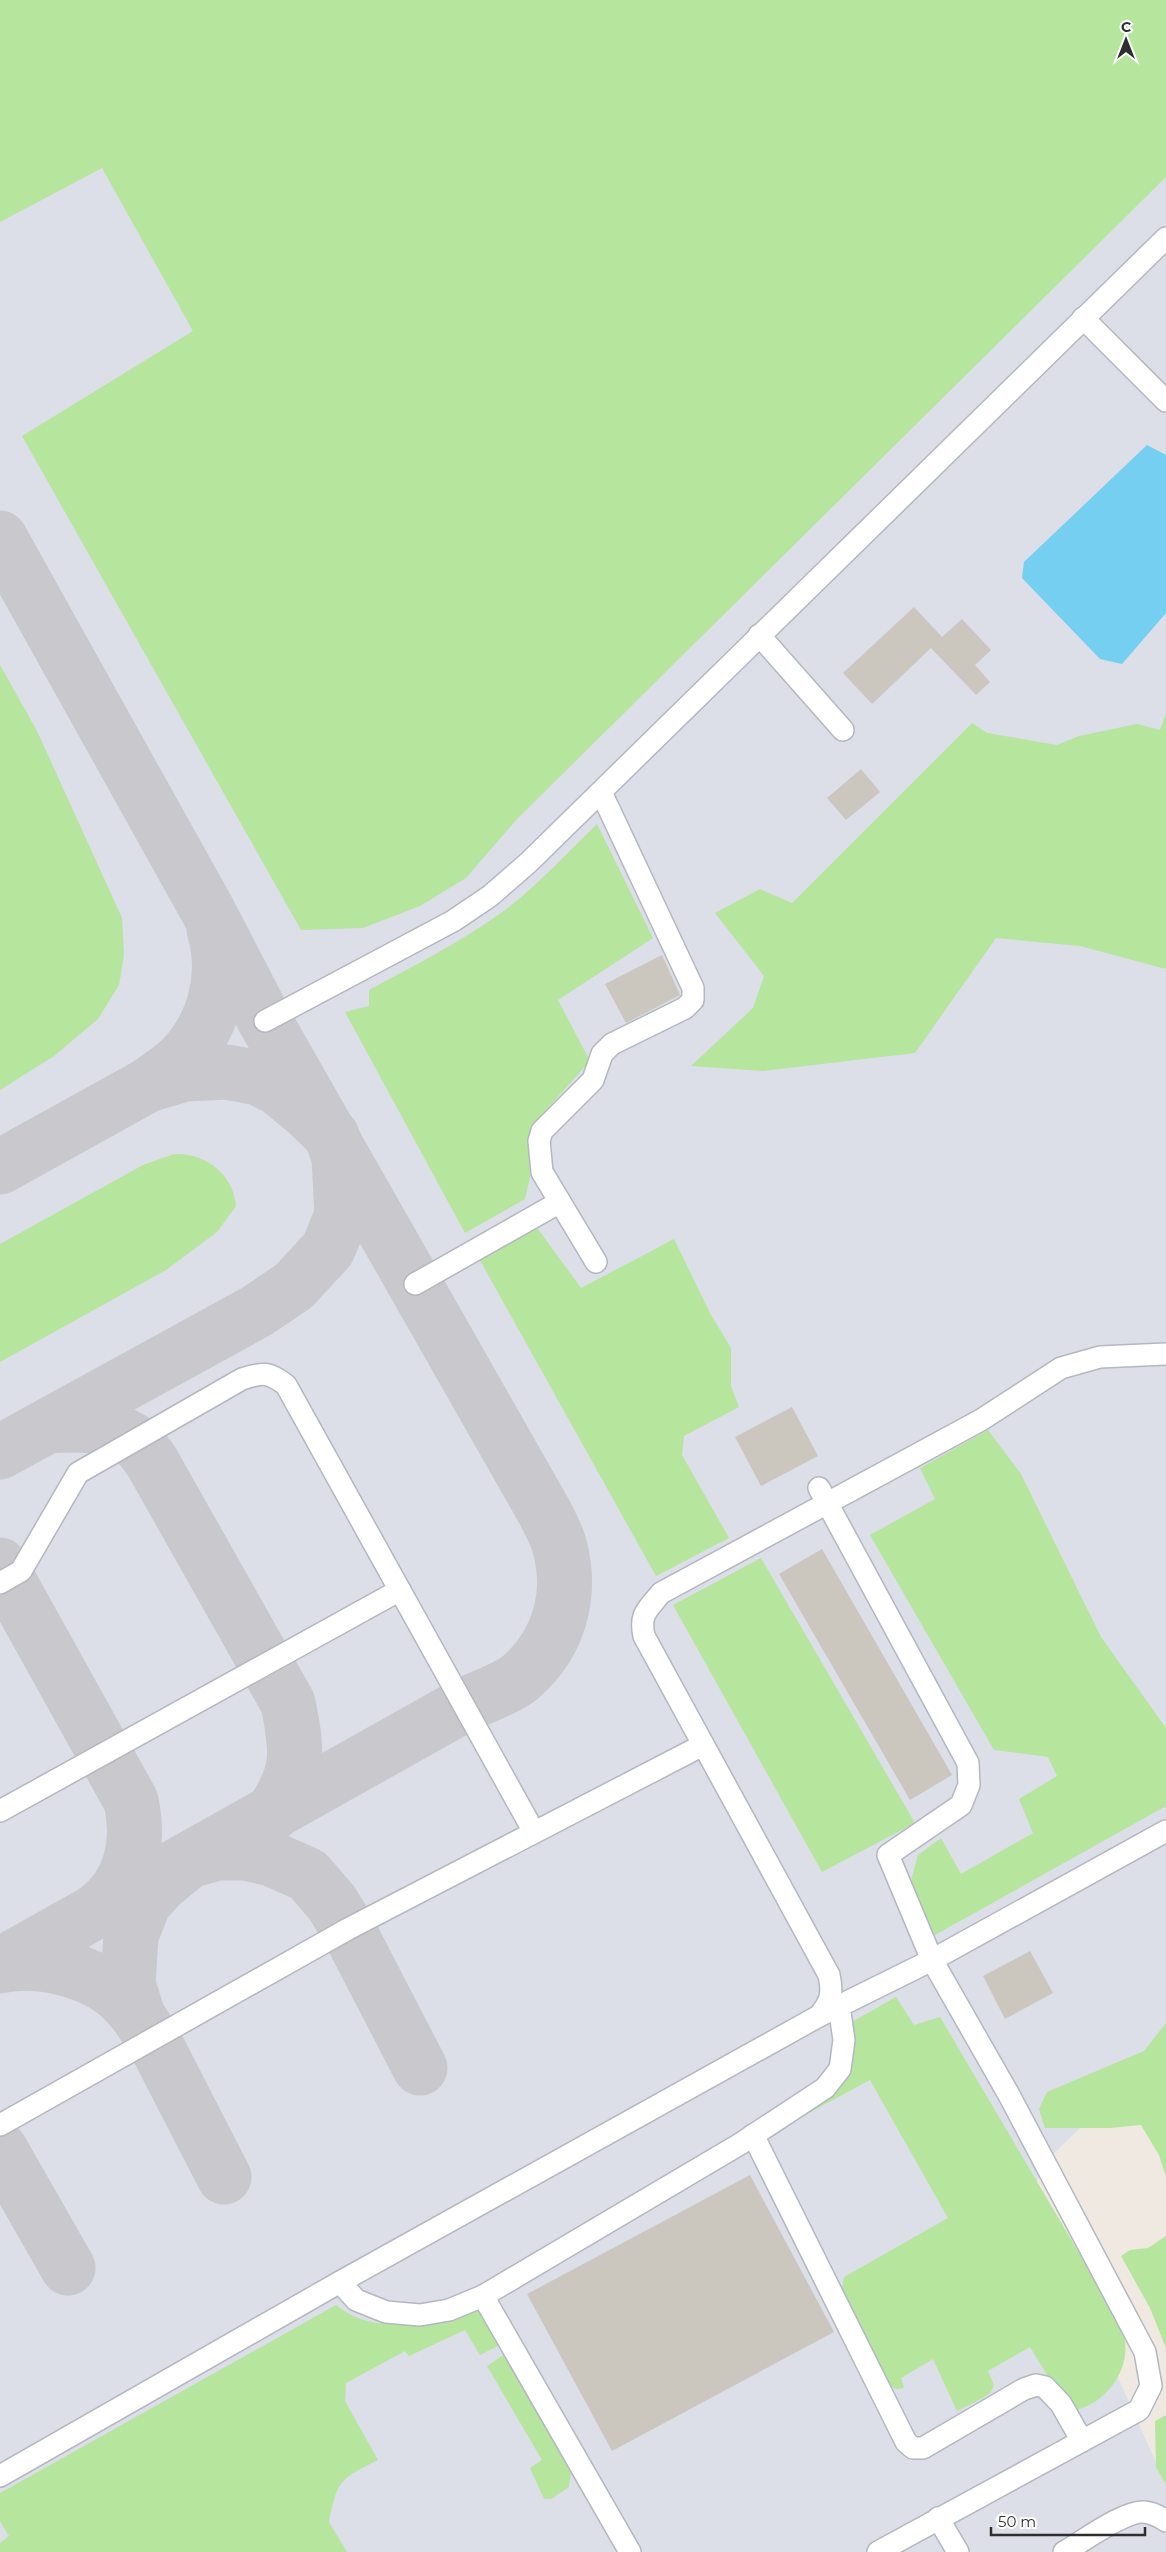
<svg xmlns="http://www.w3.org/2000/svg" width="1166" height="2552" font-family="Montserrat,sans-serif">
<rect width="100%" height="100%" fill="#efe9e1"/>
<polygon fill="#dcdee8" points="0,0 1166,0 1166,2045 1047,2160 1026,2205 1116,2373 1166,2485 1166,2552 0,2552"/>
<g fill="#b6e59e">
<polygon points="0,0 1166,0 1166,177 517,819 466,878 420,906 363,928 301,930 22,436 193,331 102,168 0,222"/>
<polygon points="0,665 37,731 122,918 124,955 119,985 98,1019 54,1056 0,1090"/>
<polygon points="1166,713 1166,969 1080,946 996,938 915,1053 763,1071 691,1066 753,1008 764,976 715,913 760,889 792,903 972,723 987,733 1057,745 1079,736 1137,724 1160,730"/>
<path d="M 597,824 L 653,938 L 558,1000 L 590,1061 L 537,1120 L 530,1177 L 525,1199 L 465,1233 L 345,1012 L 369,1006 L 369,990 C 415,965 463,941 505,910 C 538,885 567,853 597,824 Z"/>
<path d="M 174,1154 C 206,1153 233,1174 236,1206 L 217,1232 L 166,1270 L 0,1362 L 0,1244 L 143,1165 Z"/>
<polygon points="535,1225 581,1288 674,1239 711,1315 731,1348 731,1386 739,1407 684,1436 682,1455 729,1538 656,1576 477,1255"/>
<polygon points="988,1430 1021,1474 1101,1637 1166,1728 1166,1806 935,1935 909,1888 918,1855 941,1838 961,1874 1033,1833 1019,1799 1057,1776 1048,1757 994,1750 870,1535 935,1499 920,1468"/>
<polygon points="761,1558 915,1823 822,1872 673,1605"/>
<path d="M 896,1997 L 914,2025 L 940,2017 L 1105,2297 C 1111,2309 1120,2323 1124,2336 C 1132,2368 1107,2402 1077,2410 L 1058,2393 L 1030,2347 L 988,2371 L 994,2385 L 991,2392 L 983,2398 L 957,2411 L 933,2359 L 901,2378 L 904,2388 L 897,2389 L 891,2387 L 841,2293 L 844,2277 L 948,2218 L 870,2080 L 788,2124 L 830,2088 L 850,2023 Z"/>
<polygon points="1166,2023 1166,2177 1159,2155 1141,2125 1110,2128 1045,2128 1039,2109 1047,2092 1144,2051"/>
<polygon points="1166,2236 1166,2348 1150,2308 1121,2256 1130,2250 1148,2248"/>
<path d="M 336,2305 C 377,2339 433,2320 479,2308 L 500,2345 L 480,2355 L 465,2330 L 409,2356 L 405,2351 L 346,2383 L 345,2401 L 378,2460 C 339,2480 338,2479 329,2522 L 347,2552 L 0,2552 L 0,2543 L 9,2536 L 0,2521 L 0,2493 Z"/>
<polygon points="505,2354 571,2473 569,2487 551,2499 544,2499 530,2468 542,2460 487,2366"/>
<polygon points="1166,2415 1166,2485 1156,2467 1155,2421"/>
</g>
<polygon fill="#75cff0" points="1147,445 1166,455 1166,613 1122,664 1100,659 1022,578 1024,562"/>
<g fill="none" stroke-linecap="round" stroke-linejoin="round">
<g stroke="#c9c8cc" stroke-width="55">
<path d="M 0,538 L 208,911 L 265,1021 L 545,1513 C 550,1523 556,1534 559,1544 C 573,1593 560,1642 522,1676 C 509,1688 481,1697 464,1705 L 0,1965"/>
<polyline points="0,1167 148,1085"/>
<path d="M 48,1426 C 78,1424 108,1423 134,1441 C 141,1446 147,1455 152,1462 L 288,1703 C 298,1753 300,1772 271,1815"/>
<path d="M 0,1452 L 257,1311 L 294,1286 L 328,1249 L 342,1215 L 339,1158 L 332,1136 L 306,1111 L 278,1088 L 258,1078 L 227,1072 L 185,1074 L 148,1085 C 159,1077 172,1069 182,1059 C 214,1026 228,975 214,930"/>
<path d="M 0,1565 L 131,1801 C 140,1842 132,1884 97,1910"/>
<path d="M 0,1966 C 36,1958 84,1969 114,1991 C 123,1997 131,2008 138,2016"/>
<polyline points="0,2149 68,2268"/>
<polyline points="224,2177 153,2039 138,2016 128,1984 131,1936 144,1903 161,1884 189,1861 217,1853 245,1853 272,1859 308,1875 332,1903 348,1929 420,2068"/>
</g>
</g>
<g fill="#cbc7bf">
<polygon points="914,607 942,637 962,619 991,650 975,665 990,682 976,695 931,648 872,704 843,673"/>
<polygon points="861,769 880,792 846,820 827,798"/>
<polygon points="662,955 680,995 626,1023 605,984"/>
<polygon points="792,1407 818,1456 761,1486 735,1437"/>
<polygon points="822,1549 952,1775 910,1800 779,1574"/>
<polygon points="1030,1951 1053,1993 1005,2019 983,1976"/>
<polygon points="750,2175 834,2332 612,2451 527,2294"/>
</g>
<g fill="none" stroke-linecap="round" stroke-linejoin="round">
<defs>
<g id="minor">
<polyline points="1083,318 1166,401"/>
<polyline points="759,635 843,730"/>
<polyline points="265,1021 453,921 490,896 528,863 1166,238"/>
<polyline points="596,1262 542,1172 539,1141 542,1131 593,1080 602,1054 612,1044 685,1008 693,1000 693,988 601,792"/>
<polyline points="415,1284 560,1202"/>
<polyline points="819,1488 968,1763 969,1785 961,1805 888,1855 932,1960 1009,2095 1145,2352 1151,2386 1139,2410 878,2552"/>
<path d="M 0,1583 L 21,1571 L 78,1473 L 242,1379 C 263,1372 269,1372 286,1385 L 534,1832"/>
<polyline points="0,1811 400,1590"/>
<path d="M 819,2016 C 831,2002 833,1993 829,1975 L 644,1636 C 639,1614 648,1609 661,1593 L 981,1420 L 1061,1368 L 1100,1357 L 1166,1354"/>
<polyline points="0,2125 348,1929 703,1745"/>
<polyline points="753,2135 906,2442 913,2448 923,2448 1024,2389 1036,2385 1045,2387 1061,2404 1082,2441"/>
<polyline points="340,2282 356,2300 386,2312 420,2315 449,2310 483,2296 740,2144 825,2088 840,2069 844,2040 839,2006"/>
<polyline points="483,2296 630,2552"/>
<polyline points="0,2476 340,2282 819,2016 932,1960 1166,1831"/>
<polyline points="938,2518 958,2552"/>
<path d="M 1064,2552 C 1082,2542 1125,2510 1144,2512 C 1153,2513 1159,2516 1166,2521"/>
</g>
</defs>
<use href="#minor" stroke="#b4b7c1" stroke-width="24"/>
<use href="#minor" stroke="#fff" stroke-width="21"/>
</g>
<g transform="translate(1126 40)" stroke="#ffffff" stroke-width="4" paint-order="stroke">
<path d="M0-4L9 19L0 12L-9 19Z" fill="#2e2e2e"/>
<text y="-8" font-size="14" font-weight="bold" text-anchor="middle" fill="#2e2e2e">С</text>
</g>
<path d="M991 2527v8h154v-8" fill="none" stroke="#2e2e2e" stroke-width="2.5"/>
<text x="998" y="2527" font-size="15" fill="#2e2e2e" stroke="#ffffff" stroke-width="4" paint-order="stroke">50 m</text>
</svg>
